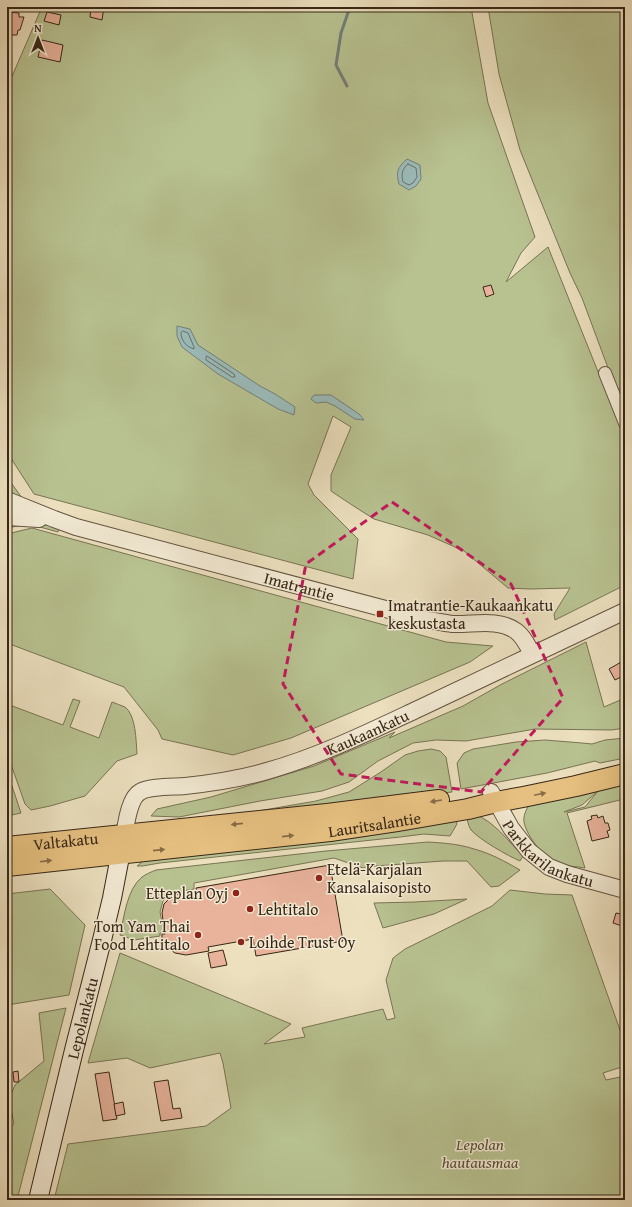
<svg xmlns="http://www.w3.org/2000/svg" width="632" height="1207" font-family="'Gentium Book Plus',serif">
<rect width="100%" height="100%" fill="#ece0bf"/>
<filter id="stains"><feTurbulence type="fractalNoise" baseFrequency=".005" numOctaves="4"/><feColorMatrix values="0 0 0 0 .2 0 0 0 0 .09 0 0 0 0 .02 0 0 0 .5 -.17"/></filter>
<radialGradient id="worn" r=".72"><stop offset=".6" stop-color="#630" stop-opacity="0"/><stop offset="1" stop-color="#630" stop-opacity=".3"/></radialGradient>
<g fill="#b8c291" stroke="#787454" fill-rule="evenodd">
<polygon points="42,7 471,7 488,103 535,237 521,253 506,282 548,247 625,439 625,585 555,620 554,614 570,588 530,589 508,588 464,551 428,535 374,519 352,505 331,491 331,475 351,427 333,416 308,484 314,495 358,539 353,579 34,494 7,452 7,88"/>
<polygon points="488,7 625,7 625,384 617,392 582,298 570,273 520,150 499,74"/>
<path d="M 7,477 L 22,498 C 9,492 7,491 7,477 Z"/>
<polygon points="33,522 59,528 58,532 36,526 23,525 7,528 7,524"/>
<polygon points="32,528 446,642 493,646 470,662 291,738 233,755 162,739 158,730 124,687 7,643 7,534"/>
<polygon points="586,642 604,707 625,698 625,728 612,730 535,729 466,741 436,740 413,743 378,761 349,782 322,791 260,801 179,817 151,816 157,809 211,797 314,766 395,732 389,738 463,706 502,684"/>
<path d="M 73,699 L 80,701 L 70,727 L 99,738 L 112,702 C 116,704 121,705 125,707 C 136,715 136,741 137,754 L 117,761 L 85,796 L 50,806 L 31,810 L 25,804 L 7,753 L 7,704 L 63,725 Z"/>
<polygon points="625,738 625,758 600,763 595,761 547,773 461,789 457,763 464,753 473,749 516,742 545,740 582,743 592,744 605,740"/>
<polygon points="431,749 440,751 446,757 452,792 212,819 316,801 349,792 381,772 405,755 418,751"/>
<polygon points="7,771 21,813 7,816"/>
<path d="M 625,785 L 624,799 L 567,813 L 585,868 C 577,866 567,867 560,864 C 545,860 527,837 524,822 C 523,816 526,810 529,805 L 603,787 ZM 598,791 L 585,807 L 564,812 L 582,805 Z"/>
<path d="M 474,814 C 494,821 508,841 523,856 L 520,861 C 508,856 480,840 471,830 C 468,825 467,820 467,815 Z"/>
<polygon points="455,817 457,824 450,836 424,834 400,837 160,863 142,866 137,866 143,861"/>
<path d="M 428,842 C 444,843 459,844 474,849 C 490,853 506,862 520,870 L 499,886 L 491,887 L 467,861 L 443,861 L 376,866 L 363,868 L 334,858 L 194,883 L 194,889 L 172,893 L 163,901 L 160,912 L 164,933 L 160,933 L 160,936 L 134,940 L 120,935 C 124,917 127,889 142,877 C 146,874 151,872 156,870 L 326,851 Z"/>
<polygon points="50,889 85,925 69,995 7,1005 7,894"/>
<polygon points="510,890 545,894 572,895 625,1044 625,1066 603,1073 606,1080 625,1076 625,1200 54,1200 68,1144 206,1126 231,1108 223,1063 220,1053 150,1068 127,1058 88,1063 120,953 291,1024 264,1044 305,1037 302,1028 383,1009 387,1020 395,1018 386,980 393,958 405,949 492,906"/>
<polygon points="467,899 434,914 383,928 374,903 415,902"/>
<polygon points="66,1008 17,1200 7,1200 7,1129 14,1124 9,1099 15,1085 44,1061 39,1013"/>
</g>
<g fill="#9bbbba" stroke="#737f78">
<path d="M 407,159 L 420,165 L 421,179 L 416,186 L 409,190 L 399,184 C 396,172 397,168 407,159 Z"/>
<polygon points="177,326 190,329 198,345 260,386 275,394 295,407 294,415 278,409 218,374 182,347 177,336"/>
<polygon points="314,395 331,395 359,414 364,420 355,419 335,406 326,402 316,403 311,399"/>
</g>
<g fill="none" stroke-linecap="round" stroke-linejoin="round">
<g stroke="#697068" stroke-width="1">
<path d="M 408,164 L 416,168 L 417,177 L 413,183 L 409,185 L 403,182 C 401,174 402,169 408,164 Z"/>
<path d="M 183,331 L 188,333 L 194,347 L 194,349 C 186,347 181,340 181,333 Z"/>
<polygon points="207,356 234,374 235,377 232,377 206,360 206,358"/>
</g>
<polyline stroke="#737f78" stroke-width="3" points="347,86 336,65 341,33 350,7"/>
</g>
<g fill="#e8b29b" stroke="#372616">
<polygon points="91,7 104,7 102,20 90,17"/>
<polygon points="109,7 163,7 163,11 143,10"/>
<polygon points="7,12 19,13 19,17 24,17 20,30 18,30 17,35 9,35 10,39 7,38"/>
<polygon points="47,12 61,15 59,25 44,21"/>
<polygon points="42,40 63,45 60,62 38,57"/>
<polygon points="491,285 494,294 486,297 483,287"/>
<polygon points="623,661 625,665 625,675 615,680 609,669"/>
<polygon points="597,815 598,818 603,816 605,823 608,823 610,830 607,831 609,837 592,841 587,821 592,819 591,816"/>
<polygon points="330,865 343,941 256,956 253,939 208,947 209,951 186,955 175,953 167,947 162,940 162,934 165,934 162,913 164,904 173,895 187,893 187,896 197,894 196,888"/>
<polygon points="616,913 625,915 625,927 613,923"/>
<polygon points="223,950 227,965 211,968 208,953"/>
<polygon points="18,1071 19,1082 14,1082 13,1072"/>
<polygon points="109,1072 117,1119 103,1121 95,1074"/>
<polygon points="168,1080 173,1109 180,1108 182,1118 161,1121 154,1082"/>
<polygon points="123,1102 125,1114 116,1116 114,1104"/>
</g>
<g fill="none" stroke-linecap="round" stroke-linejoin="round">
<defs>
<polyline id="minor" points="605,373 625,423"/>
<g id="tertiary">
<path id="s1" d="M 7,500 L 54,519 L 76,527 L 427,620 C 436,621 444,623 452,624 C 473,625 498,618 516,631 C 523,636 528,646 532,654"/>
<polyline points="7,517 39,519"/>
<path id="s2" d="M 491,792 L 511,828 L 529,851 L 549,867 L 567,874 L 625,890"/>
<path id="s3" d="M 124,836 C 126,825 129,798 140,792 C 149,786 174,787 185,786 C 213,783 240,779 267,771 C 320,756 369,732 418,709 C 487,677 556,643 625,611"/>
</g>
<g id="secondary">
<path id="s4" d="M 38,1200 L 74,1050 L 102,940 L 112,898 L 123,841"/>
</g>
<g id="primary">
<path id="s5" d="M 7,847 L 327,814 L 439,800"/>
<path id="s6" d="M 7,866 L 330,831 L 397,821 L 468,809 L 496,802 L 523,797 L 576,786 L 625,774"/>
</g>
</defs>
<use href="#minor" stroke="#645440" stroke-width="14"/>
<use href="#tertiary" stroke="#645440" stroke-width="18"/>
<use href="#secondary" stroke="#372616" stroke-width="20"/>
<use href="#primary" stroke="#372616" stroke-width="22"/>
<use href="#minor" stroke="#f3ebd5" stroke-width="12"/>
<use href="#tertiary" stroke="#f3ebd5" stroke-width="16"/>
<use href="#secondary" stroke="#f3ebd5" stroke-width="18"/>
<use href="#primary" stroke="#e6c080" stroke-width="20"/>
</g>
<defs><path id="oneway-solid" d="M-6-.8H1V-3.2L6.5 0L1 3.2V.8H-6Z"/></defs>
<g fill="#866b46">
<use href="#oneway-solid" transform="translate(540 794) rotate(-12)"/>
<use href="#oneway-solid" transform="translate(436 801) rotate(171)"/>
<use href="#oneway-solid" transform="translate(237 824) rotate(174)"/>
<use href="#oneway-solid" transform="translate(288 836) rotate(-6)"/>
<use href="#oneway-solid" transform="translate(159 850) rotate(-6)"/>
<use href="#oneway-solid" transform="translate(46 861) rotate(-7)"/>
</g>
<path fill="none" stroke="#c2185b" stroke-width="3" stroke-dasharray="8 5" stroke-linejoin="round" d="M 392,502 L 511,584 L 563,698 L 481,792 L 341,774 L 283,684 L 306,564 Z"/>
<g fill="#8f2418" stroke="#f3ebd5" stroke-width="1.5">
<rect x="376" y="610" width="8" height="8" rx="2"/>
<circle cx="319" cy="878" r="4"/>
<circle cx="236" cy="893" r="4"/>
<circle cx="250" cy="909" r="4"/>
<circle cx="198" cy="935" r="4"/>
<circle cx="241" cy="942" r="4"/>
</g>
<g text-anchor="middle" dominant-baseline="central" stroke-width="3" stroke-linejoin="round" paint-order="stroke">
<g font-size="16" fill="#372616" stroke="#f3ebd5">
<text stroke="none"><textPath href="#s1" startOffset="305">Imatrantie</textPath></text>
<text stroke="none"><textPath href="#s3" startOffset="285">Kaukaankatu</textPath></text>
<text stroke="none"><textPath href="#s6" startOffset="370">Lauritsalantie</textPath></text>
<text stroke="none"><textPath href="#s5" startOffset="59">Valtakatu</textPath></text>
<text stroke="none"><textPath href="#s2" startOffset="88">Parkkarilankatu</textPath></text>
<text stroke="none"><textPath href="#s4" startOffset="187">Lepolankatu</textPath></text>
</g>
<g font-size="16" fill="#372616" stroke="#f3ebd5" text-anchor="start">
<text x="388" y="605">Imatrantie-Kaukaankatu<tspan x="388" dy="18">keskustasta</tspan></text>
<text x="327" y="869">Etelä-Karjalan<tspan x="327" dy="18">Kansalaisopisto</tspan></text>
<text x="228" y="893" text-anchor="end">Etteplan Oyj</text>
<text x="258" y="909">Lehtitalo</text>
<text x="190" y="926" text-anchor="end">Tom Yam Thai<tspan x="190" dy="18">Food Lehtitalo</tspan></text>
<text x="249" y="942">Loihde Trust Oy</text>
</g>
<g font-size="16" font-style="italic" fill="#574d35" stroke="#f3ebd5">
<text x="480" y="1144">Lepolan<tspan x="480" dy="18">hautausmaa</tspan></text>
</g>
</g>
<rect width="632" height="1207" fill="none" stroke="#ece0bf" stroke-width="24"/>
<rect x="8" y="8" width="616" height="1191" fill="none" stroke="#372616" stroke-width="2"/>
<rect x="12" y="12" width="608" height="1183" fill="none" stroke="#372616"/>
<g transform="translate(38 38)" stroke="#f3ebd5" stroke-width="3" paint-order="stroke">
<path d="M0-3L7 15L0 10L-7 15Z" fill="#372616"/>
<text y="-6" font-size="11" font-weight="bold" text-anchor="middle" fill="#372616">N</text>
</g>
<rect width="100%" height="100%" filter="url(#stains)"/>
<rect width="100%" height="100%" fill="url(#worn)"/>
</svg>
